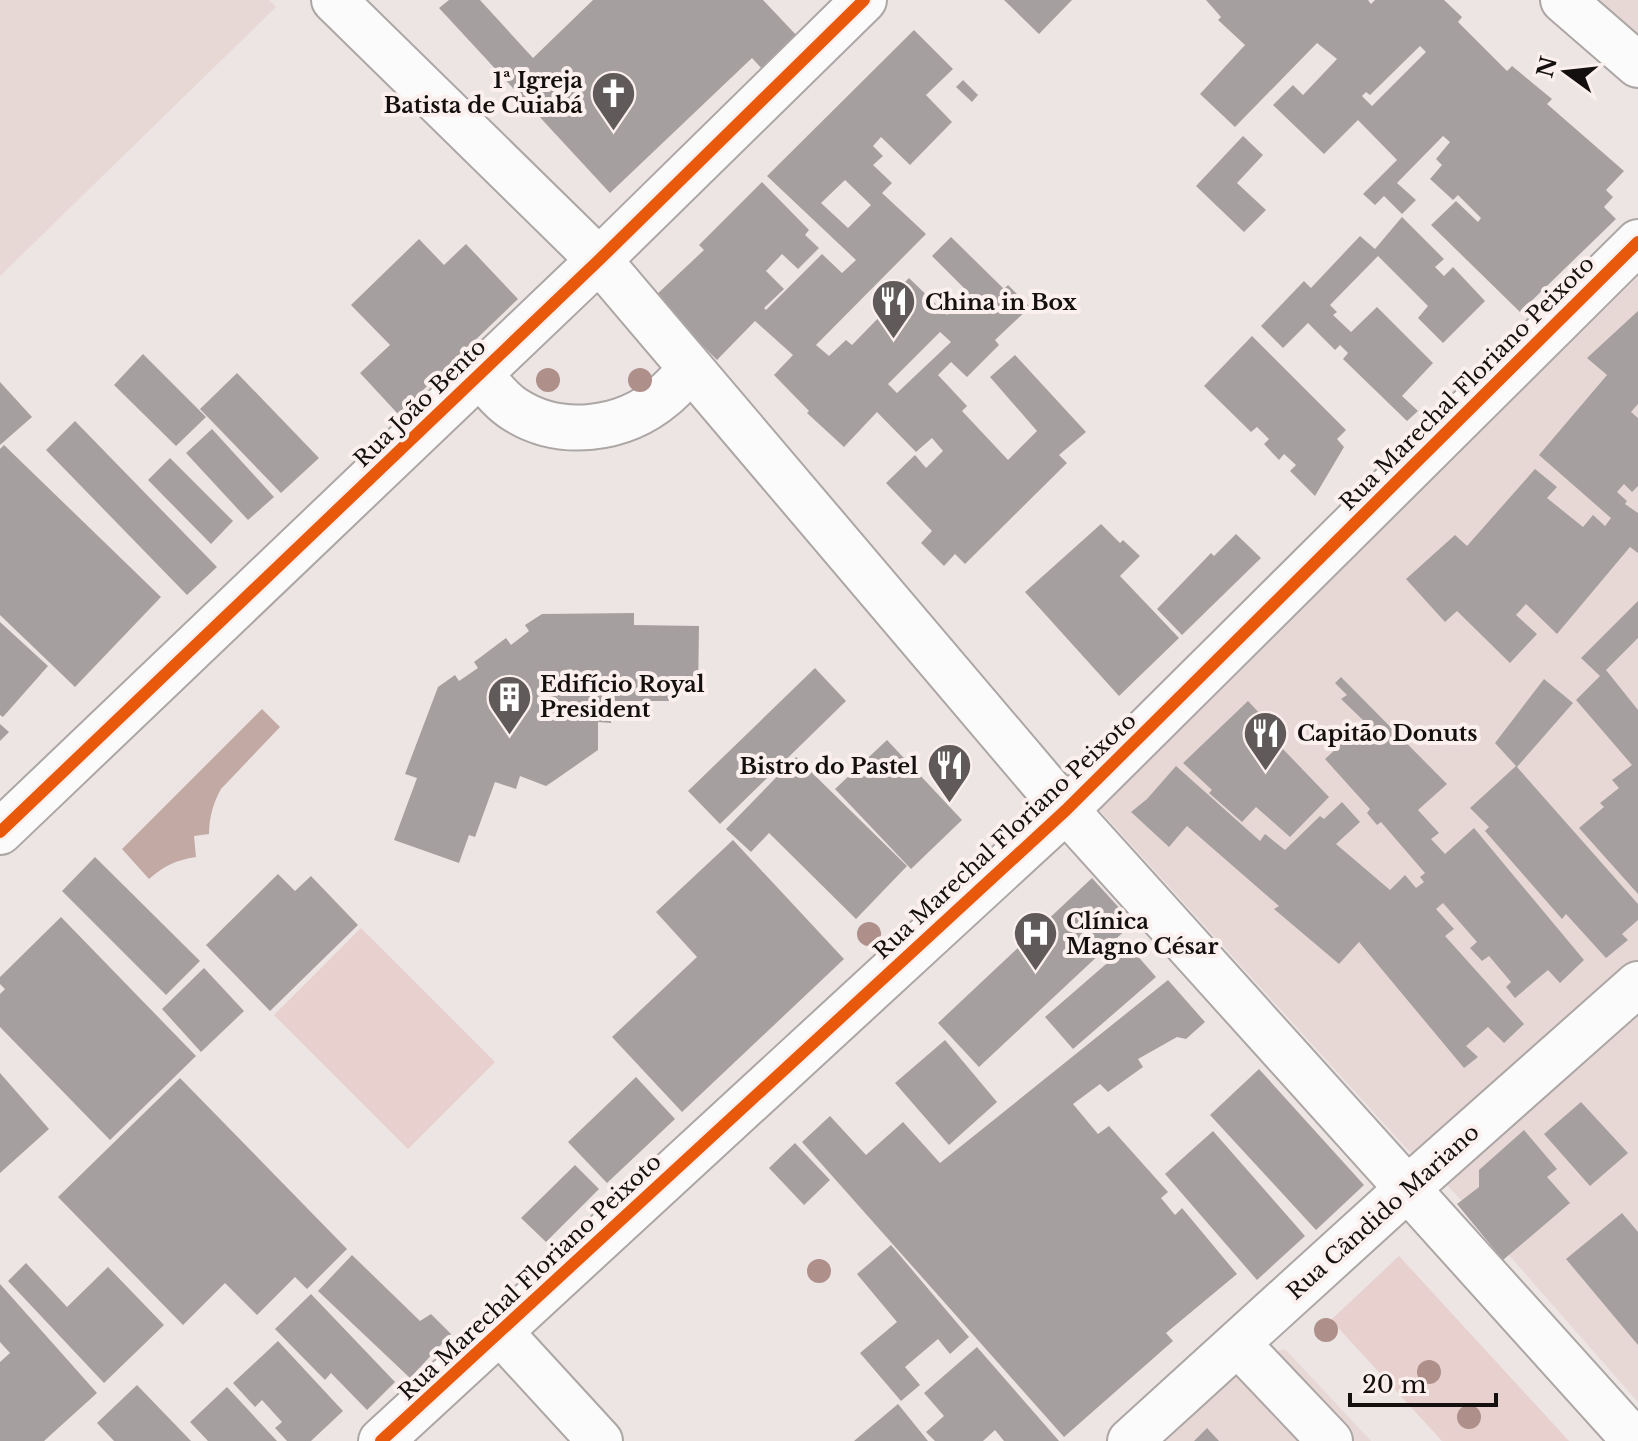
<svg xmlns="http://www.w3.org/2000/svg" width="1638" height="1441" font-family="'Libre Baskerville',serif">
<rect width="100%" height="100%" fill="#ece5e4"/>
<g fill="#e7d8d6">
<polygon points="0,0 269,0 276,7 0,276"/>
<polygon points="1598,0 1638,0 1638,35"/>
<polygon points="1638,277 1638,966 1417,1160 1096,806"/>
<polygon points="1638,1008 1638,1402 1444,1181"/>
<polygon points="1285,1349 1371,1441 1166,1441 1253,1359"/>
</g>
<g fill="#e7d0cd">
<polygon points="361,928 495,1062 408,1149 274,1015"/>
<polygon points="1399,1256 1569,1441 1442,1441 1331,1320"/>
</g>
<path fill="#c3a9a4" d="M 262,709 L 280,727 L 221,789 C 213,803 209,818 209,834 L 194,836 L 196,857 C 176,860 164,866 149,879 L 122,849 Z"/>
<g fill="#a5a09f" fill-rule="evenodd">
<polygon points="449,0 480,0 533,58 593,0 763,0 799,38 764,71 752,58 610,193 439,8"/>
<polygon points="1004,0 1072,0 1039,34"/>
<path d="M 1206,0 L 1368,0 L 1371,4 L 1375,0 L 1444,0 L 1462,17 L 1458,22 L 1507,71 L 1512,66 L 1552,99 L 1547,104 L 1624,171 L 1606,190 L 1613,197 L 1604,207 L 1616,219 L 1520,312 L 1431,225 L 1456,201 L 1478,222 L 1481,218 L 1458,195 L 1453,200 L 1430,179 L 1442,165 L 1436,159 L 1450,142 L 1443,136 L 1397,183 L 1416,200 L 1402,214 L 1384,196 L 1375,205 L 1363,194 L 1397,160 L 1358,120 L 1324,154 L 1273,105 L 1293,85 L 1303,95 L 1337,59 L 1317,43 L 1235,127 L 1200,94 L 1245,45 L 1218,20 L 1221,17 ZM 1420,46 L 1426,52 L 1372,106 L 1362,96 L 1366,92 L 1370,95 Z"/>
<path d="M 914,30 L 953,69 L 926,95 L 952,122 L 910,165 L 881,137 L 873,146 L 883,156 L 873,165 L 892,183 L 882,193 L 926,234 L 816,345 L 829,356 L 846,340 L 852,345 L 886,310 L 882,305 L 909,278 L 947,315 L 969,293 L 932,256 L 951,237 L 1004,289 L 1008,285 L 1030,307 L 995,340 L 999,345 L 967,377 L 951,362 L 938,375 L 967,406 L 962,411 L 1008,460 L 1037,431 L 990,377 L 1015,355 L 1086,432 L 1059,455 L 1067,463 L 965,564 L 955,554 L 944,566 L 921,543 L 932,531 L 886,483 L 915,455 L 926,468 L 943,451 L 932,438 L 916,452 L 877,412 L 844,447 L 807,413 L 809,411 L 774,375 L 793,355 L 755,321 L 717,360 L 654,297 L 704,250 L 699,245 L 762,182 L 809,230 L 805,235 L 819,248 L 798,269 L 782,254 L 766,271 L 784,289 L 764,308 L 766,310 L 822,254 L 842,273 L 856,260 L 767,176 ZM 845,180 L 871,205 L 848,228 L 821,203 ZM 940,332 L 951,342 L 897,393 L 888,384 Z"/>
<polygon points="963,80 978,95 972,102 956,87"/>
<polygon points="1243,136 1263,155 1237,183 1266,210 1244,232 1196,186"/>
<polygon points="1402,217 1444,259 1435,267 1444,276 1453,267 1485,301 1443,343 1418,318 1428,306 1378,256 1330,305 1337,312 1333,315 1351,332 1377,307 1433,363 1402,396 1418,411 1407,421 1343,359 1348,353 1340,345 1335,350 1308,323 1283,348 1261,326 1304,281 1311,288 1360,236 1375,249"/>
<polygon points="419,239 444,265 466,244 518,299 398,414 360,373 390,345 351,305"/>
<polygon points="1638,311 1638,404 1631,412 1638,418 1638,486 1632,492 1624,484 1617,492 1627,501 1625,504 1638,513 1638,553 1630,547 1557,634 1526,604 1516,615 1537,634 1510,663 1457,611 1445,622 1406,579 1455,535 1467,546 1535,469 1557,487 1547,498 1583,527 1593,515 1605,526 1611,518 1539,455 1607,375 1587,358"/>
<polygon points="1252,336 1346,430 1337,439 1344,447 1315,496 1290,471 1296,465 1284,454 1279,460 1264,444 1269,439 1257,427 1251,432 1204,386"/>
<polygon points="143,354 206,417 176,446 114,385"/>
<polygon points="237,373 319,458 281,493 200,409"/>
<polygon points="0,382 32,417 0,445"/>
<polygon points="75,421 217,567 187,595 46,450"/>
<polygon points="212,429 274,497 248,520 186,453"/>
<polygon points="4,445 161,597 75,687 0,615 0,449"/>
<polygon points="170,458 233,521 211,544 148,480"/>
<polygon points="1101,524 1120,543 1123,540 1140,556 1120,576 1179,638 1119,696 1025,592"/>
<polygon points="1236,534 1261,558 1182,635 1157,609 1211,553 1214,556"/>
<polygon points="1638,601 1638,638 1606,670 1638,710 1638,894 1579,828 1604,807 1600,803 1619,788 1612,780 1632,765 1576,700 1600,676 1581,658"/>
<polygon points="634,613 634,625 699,626 698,694 669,694 669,701 611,701 611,723 598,722 598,750 555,780 546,786 520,776 516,789 495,782 475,837 469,835 459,863 394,840 417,778 405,774 438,687 455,675 459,681 478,668 474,662 506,638 511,645 529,631 525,625 542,614"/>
<polygon points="0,622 48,666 3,717 0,715"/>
<polygon points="815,668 846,701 720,824 688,791"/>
<polygon points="1341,677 1447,784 1418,810 1439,833 1431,839 1445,854 1474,828 1584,960 1560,983 1548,970 1515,998 1506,987 1511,982 1489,956 1482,961 1470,948 1477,942 1443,903 1436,909 1454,929 1445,936 1524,1024 1504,1043 1488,1027 1466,1046 1478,1057 1464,1068 1359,942 1339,964 1274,909 1279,906 1187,826 1169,847 1131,812 1147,799 1176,766 1260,841 1265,834 1285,850 1320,816 1324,819 1342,802 1360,822 1336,844 1390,890 1405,875 1416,888 1424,882 1420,877 1425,873 1381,822 1377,825 1367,813 1370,809 1325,759 1365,722 1341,699 1347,695 1335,683"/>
<polygon points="1544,679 1573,703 1517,767 1638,904 1638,920 1622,934 1628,940 1606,958 1566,914 1562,919 1485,831 1489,827 1470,808 1516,766 1495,743"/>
<polygon points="1248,701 1263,717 1258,723 1329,797 1290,837 1256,807 1242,822 1209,793 1212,790 1183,763"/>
<polygon points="0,724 9,732 0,741"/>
<polygon points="887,740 962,820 911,869 835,789"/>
<polygon points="796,757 907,866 856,919 769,833 751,852 726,829"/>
<polygon points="733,840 844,959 682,1112 612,1037 697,957 656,912"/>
<polygon points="95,857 200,961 166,995 62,891"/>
<polygon points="278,874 295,891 311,876 358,925 270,1011 206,945"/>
<polygon points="1092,878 1133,923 979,1067 938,1023"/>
<polygon points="61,917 196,1056 110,1140 0,1027 0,994 5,989 0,984 0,977"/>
<polygon points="1128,945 1156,977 1073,1049 1045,1017"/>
<polygon points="204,968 244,1011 201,1052 162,1009"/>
<polygon points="1168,980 1205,1022 1186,1039 1177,1037 1138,1059 1143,1067 1108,1092 1100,1084 1073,1104 1098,1134 1109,1126 1168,1192 1161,1198 1175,1215 1182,1208 1237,1274 1166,1333 1173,1341 1064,1437 802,1142 830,1116 866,1155 903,1122 940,1163"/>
<polygon points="945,1040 997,1102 949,1145 895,1083"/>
<polygon points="1259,1069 1364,1185 1316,1230 1210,1115"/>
<polygon points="0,1073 49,1129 0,1173"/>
<polygon points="636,1077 675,1119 607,1183 568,1142"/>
<polygon points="180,1078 347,1249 307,1289 295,1277 257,1315 225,1283 183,1325 58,1197"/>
<polygon points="1581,1102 1628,1153 1590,1186 1544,1134"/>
<polygon points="1524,1130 1557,1169 1547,1177 1570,1203 1503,1260 1457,1204 1479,1187 1479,1170"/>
<polygon points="1213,1131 1305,1236 1257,1280 1165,1174"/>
<polygon points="795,1143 830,1180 804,1205 769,1168"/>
<polygon points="575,1165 599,1189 546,1242 521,1218"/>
<polygon points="1622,1213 1638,1232 1638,1345 1566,1259"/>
<polygon points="891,1245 969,1337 950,1354 938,1339 905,1367 920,1385 901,1401 860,1353 897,1322 857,1274"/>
<polygon points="352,1255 420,1321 431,1314 451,1334 410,1378 318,1291"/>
<polygon points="26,1263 67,1307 108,1267 164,1325 104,1383 8,1281"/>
<polygon points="0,1284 97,1393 44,1441 0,1441 0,1362 10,1353 0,1342"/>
<polygon points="311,1294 395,1382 367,1410 331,1373 325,1380 275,1329"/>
<polygon points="278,1341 343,1411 311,1441 287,1441 275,1428 282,1422 262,1400 255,1407 233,1383"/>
<polygon points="977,1347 1059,1441 1004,1441 995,1430 983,1441 935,1441 926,1432 944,1416 924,1393"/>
<polygon points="137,1385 191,1441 114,1441 97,1423"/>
<polygon points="227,1387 277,1441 208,1441 190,1422"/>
<polygon points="898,1404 928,1441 854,1441"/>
<polygon points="1207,1428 1219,1441 1194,1441"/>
</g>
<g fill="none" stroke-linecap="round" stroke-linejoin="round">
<defs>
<g id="minor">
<path d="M 480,374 C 490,386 500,400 514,409 C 560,439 623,431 664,396 C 674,388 682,378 691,369"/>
<polyline points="0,832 599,260 864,0"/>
<polyline points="500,1332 600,1441"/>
<polyline points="1238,1344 1330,1441"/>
<polyline points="381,1441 1066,810 1638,242"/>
<polyline points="1130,1441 1407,1189 1638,984"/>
</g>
<g id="major">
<polyline points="334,0 599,260 1066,810 1635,1441"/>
<polyline points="1563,0 1638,65"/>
</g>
</defs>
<use href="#minor" stroke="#aca6a5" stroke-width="48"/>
<use href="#major" stroke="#aca6a5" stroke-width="48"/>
<use href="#minor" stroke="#fcfbfb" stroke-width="44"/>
<use href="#major" stroke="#fcfbfb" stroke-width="44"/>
<defs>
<g id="cycleway">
<polyline points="0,832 599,260 864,0"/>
<polyline points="381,1441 1066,810 1638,242"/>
</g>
</defs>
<use href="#cycleway" stroke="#fcf0ee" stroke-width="17"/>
<use href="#cycleway" stroke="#e8590c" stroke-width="12"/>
</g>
<g fill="#ae8f8a">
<circle cx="548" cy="380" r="12"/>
<circle cx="640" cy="380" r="12"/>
<circle cx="869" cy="934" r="12"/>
<circle cx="819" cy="1271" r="12"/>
<circle cx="1326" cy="1330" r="12"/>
<circle cx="1429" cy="1372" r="12"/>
<circle cx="1469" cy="1417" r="12"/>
</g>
<defs>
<symbol id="church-pin" viewBox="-11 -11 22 30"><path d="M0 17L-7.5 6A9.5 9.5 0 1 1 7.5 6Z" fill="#605b5a" stroke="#fcf0ee"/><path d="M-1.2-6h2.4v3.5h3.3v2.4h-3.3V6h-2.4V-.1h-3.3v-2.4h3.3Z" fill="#fff"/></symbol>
<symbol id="restaurant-pin" viewBox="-11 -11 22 30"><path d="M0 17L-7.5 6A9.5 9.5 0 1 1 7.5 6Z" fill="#605b5a" stroke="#fcf0ee"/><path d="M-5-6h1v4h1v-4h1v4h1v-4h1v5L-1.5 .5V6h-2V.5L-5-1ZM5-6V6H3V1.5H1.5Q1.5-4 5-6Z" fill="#fff"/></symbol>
<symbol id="building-pin" viewBox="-11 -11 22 30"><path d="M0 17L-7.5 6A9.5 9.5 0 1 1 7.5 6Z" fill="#605b5a" stroke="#fcf0ee"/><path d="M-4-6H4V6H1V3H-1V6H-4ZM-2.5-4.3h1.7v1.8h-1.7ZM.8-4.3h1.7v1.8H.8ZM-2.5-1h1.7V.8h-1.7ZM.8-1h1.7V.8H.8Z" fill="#fff"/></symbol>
<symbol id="hospital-pin" viewBox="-11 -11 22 30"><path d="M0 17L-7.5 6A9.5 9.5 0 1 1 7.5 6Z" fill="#605b5a" stroke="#fcf0ee"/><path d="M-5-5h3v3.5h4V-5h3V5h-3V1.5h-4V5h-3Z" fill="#fff"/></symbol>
</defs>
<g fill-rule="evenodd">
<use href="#church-pin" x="588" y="68" width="51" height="69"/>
<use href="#restaurant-pin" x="868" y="276" width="51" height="69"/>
<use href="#building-pin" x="484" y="672" width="51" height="69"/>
<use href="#restaurant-pin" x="1240" y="708" width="51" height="69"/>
<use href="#restaurant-pin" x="924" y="740" width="51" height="69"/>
<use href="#hospital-pin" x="1010" y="908" width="51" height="69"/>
</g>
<g text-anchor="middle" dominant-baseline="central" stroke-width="8" stroke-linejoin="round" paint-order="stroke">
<g font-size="22" font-weight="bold" fill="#141010" stroke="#fcf0ee" text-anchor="start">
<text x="583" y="80" text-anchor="end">1ª Igreja<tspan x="583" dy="25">Batista de Cuiabá</tspan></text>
<text x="925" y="302">China in Box</text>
<text x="540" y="684">Edifício Royal<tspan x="540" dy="25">President</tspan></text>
<text x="1297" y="733">Capitão Donuts</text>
<text x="918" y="766" text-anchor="end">Bistro do Pastel</text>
<text x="1066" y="921">Clínica<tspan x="1066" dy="25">Magno César</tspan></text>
</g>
<g font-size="22" fill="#141010" stroke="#fcf0ee">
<text transform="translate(1467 383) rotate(-45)">Rua Marechal Floriano Peixoto</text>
<text transform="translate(420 403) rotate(-44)">Rua João Bento</text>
<text transform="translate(1005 836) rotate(-43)">Rua Marechal Floriano Peixoto</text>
<text transform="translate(1383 1212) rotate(-42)">Rua Cândido Mariano</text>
<text transform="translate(530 1277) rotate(-43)">Rua Marechal Floriano Peixoto</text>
</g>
</g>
<g transform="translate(1566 72) rotate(285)" stroke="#fcf0ee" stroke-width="6" paint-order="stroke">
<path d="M0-6L14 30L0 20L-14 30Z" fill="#141010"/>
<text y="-12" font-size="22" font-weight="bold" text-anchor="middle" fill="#141010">N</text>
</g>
<path d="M1350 1393v12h146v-12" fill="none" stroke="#141010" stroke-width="4"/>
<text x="1362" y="1393" font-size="24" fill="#141010" stroke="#fcf0ee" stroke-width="6" paint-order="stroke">20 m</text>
</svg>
